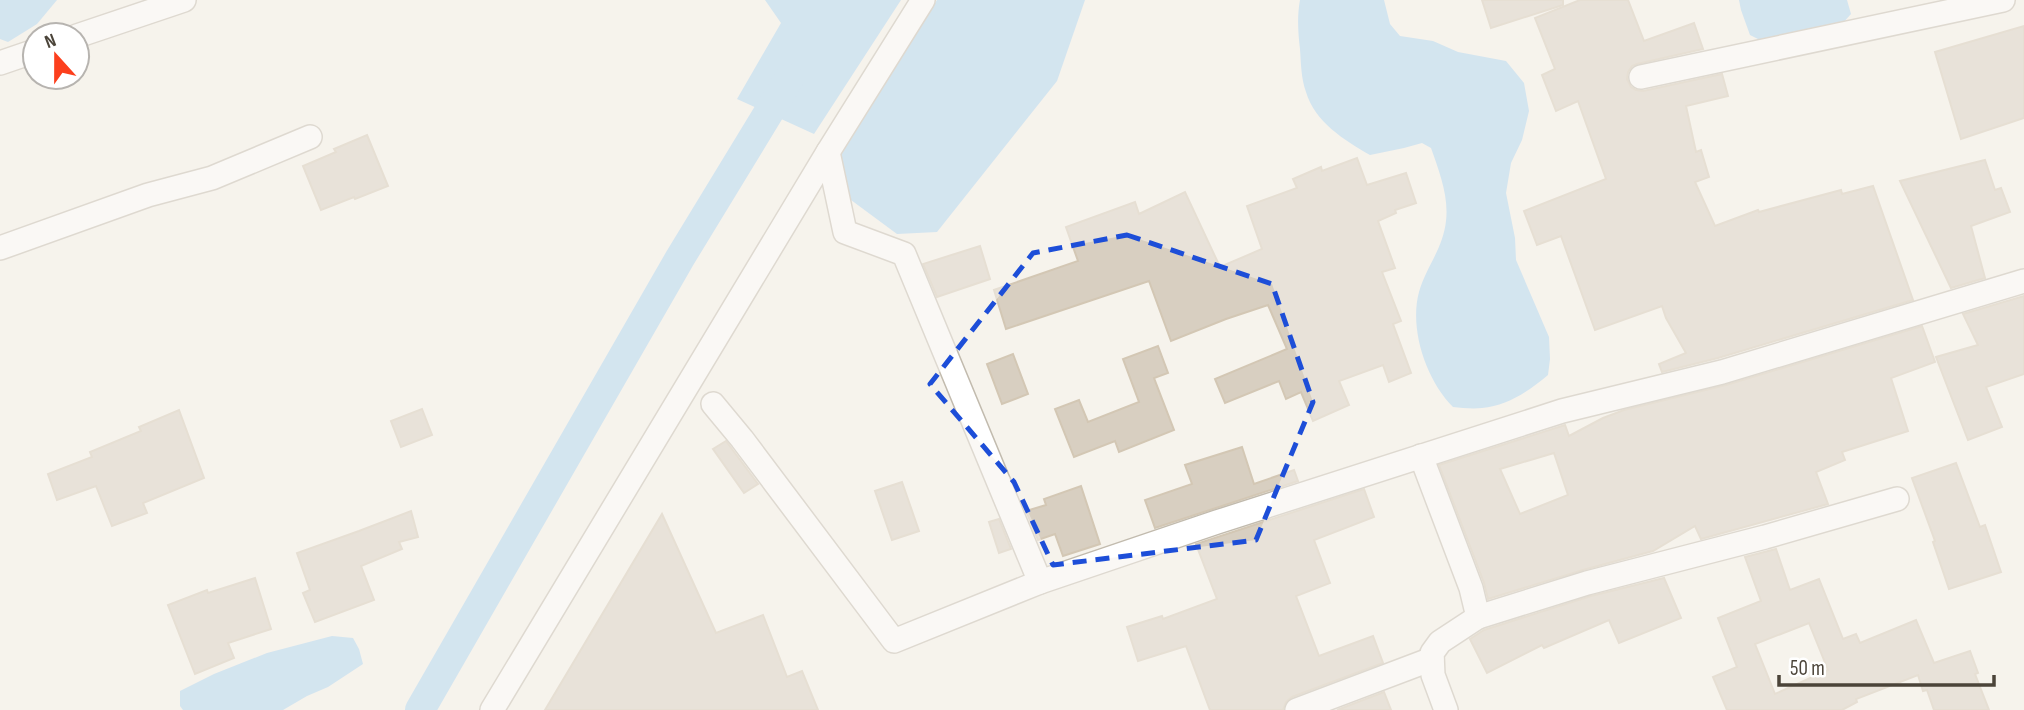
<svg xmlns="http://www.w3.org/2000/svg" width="2024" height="710" font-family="'Sofia Sans Condensed',sans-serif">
<rect width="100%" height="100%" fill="#f6f3ec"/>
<g fill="#a9d4f2">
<polygon points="0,0 57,0 37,24 8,42 0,39"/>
<polygon points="765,0 901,0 814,134 737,99 781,23"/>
<polygon points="937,0 1085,0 1057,81 937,232 897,234 851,200 834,155"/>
<path d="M 1300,0 L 1384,0 L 1390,24 L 1400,36 L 1433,41 L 1458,52 L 1506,61 L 1524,83 L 1529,111 L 1522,140 L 1511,163 L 1506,193 L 1515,238 L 1516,260 L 1549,337 L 1550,359 L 1548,375 C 1529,391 1507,406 1482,408 C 1473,409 1462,408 1453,407 C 1426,380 1409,329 1419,292 C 1426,267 1443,249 1446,221 C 1449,196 1439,171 1431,148 L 1422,143 L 1404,148 L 1370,155 C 1344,140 1315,122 1306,92 C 1301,78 1301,63 1300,49 C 1298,33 1297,16 1300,0 Z"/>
<polygon points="1739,0 1847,0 1851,14 1842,24 1762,41 1750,35 1741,10"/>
<polygon points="332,636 353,638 359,649 363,664 328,687 307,696 283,710 183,710 180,706 180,691 214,674 267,653"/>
</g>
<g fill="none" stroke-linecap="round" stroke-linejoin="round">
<polyline stroke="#a9d4f2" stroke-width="30" points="420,710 680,258 789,79"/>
</g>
<g fill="#d8cfc1" stroke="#d3c7b4" stroke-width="2" fill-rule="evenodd">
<polygon points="1482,0 1563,0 1563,5 1491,28"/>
<polygon points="1580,0 1628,0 1644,41 1694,23 1703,49 1637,64 1632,66 1628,72 1627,79 1631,87 1636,90 1643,91 1722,74 1728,96 1686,106 1696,152 1701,150 1709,177 1695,182 1715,226 1758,210 1759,212 1841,190 1842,194 1873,186 1913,300 1718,358 1662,372 1659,364 1686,353 1666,318 1662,306 1595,330 1561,236 1537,245 1524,211 1606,179 1578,101 1556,111 1542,75 1555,69 1535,18"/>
<polygon points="2024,26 2024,118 1961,139 1935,52"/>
<polygon points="367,135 388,186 355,199 354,197 321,210 303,166 336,152 334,149"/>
<polygon points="1357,158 1367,185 1406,173 1416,203 1395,210 1396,213 1378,221 1395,268 1382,272 1401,321 1393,324 1411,373 1389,382 1383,365 1339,381 1349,405 1313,421 1301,392 1286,399 1279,381 1225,403 1215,379 1287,349 1268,305 1226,319 1171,341 1149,281 1006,329 994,290 1078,261 1066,227 1135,202 1139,214 1185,192 1220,267 1262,249 1247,206 1297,188 1293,179 1321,167 1322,171"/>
<polygon points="1985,160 1995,190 2001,188 2010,212 1971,226 1985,278 1951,288 1900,181"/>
<polygon points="980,246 990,279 937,297 923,264"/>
<polygon points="2024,296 2024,374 1986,387 2002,427 1968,440 1936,357 1978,345 1963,314"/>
<path d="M 1922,326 L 1935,362 L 1891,378 L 1908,431 L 1842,452 L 1845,460 L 1816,472 L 1828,504 L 1701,539 L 1695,526 L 1653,551 L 1583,570 L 1488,599 L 1484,583 L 1439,465 L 1565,425 L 1569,436 L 1603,418 L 1624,410 L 1726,385 ZM 1554,453 L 1568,495 L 1520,514 L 1500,469 Z"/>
<polygon points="1158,346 1168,373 1154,378 1174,430 1119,452 1115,441 1074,457 1055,409 1079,400 1088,422 1139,402 1123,359"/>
<polygon points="1013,354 1028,394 1002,404 987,364"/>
<polygon points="422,409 432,435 401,447 391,421"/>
<polygon points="179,410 204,478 143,503 147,513 112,526 96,486 57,500 48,474 92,457 90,452 141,431 139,427"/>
<polygon points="726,441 758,484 744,493 713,449"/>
<polygon points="1242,447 1254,484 1294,470 1298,481 1155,528 1145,500 1192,484 1185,465"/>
<polygon points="1956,463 1980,527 1985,525 2001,572 1949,589 1933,542 1935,541 1912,478"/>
<polygon points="902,482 919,531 892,540 875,491"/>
<polygon points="1081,486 1100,544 1063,556 1055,534 1038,540 1026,511 1046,505 1044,499"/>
<polygon points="1364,489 1374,517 1314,540 1330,583 1296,596 1319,656 1373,636 1383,663 1292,697 1286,702 1283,710 1210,710 1186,646 1138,661 1127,627 1162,616 1163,619 1217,599 1196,544"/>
<polygon points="411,511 418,537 399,542 402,549 361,566 374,600 315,622 303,593 310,590 297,553 359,531"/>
<polygon points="662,514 716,633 763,615 787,677 802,671 818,710 545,710"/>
<polygon points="999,519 1011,549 999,553 989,522"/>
<path d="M 1776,549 L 1790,590 L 1819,579 L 1843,639 L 1856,634 L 1860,643 L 1916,620 L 1934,663 L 1970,651 L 1978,673 L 1975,674 L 1989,710 L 1934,710 L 1927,690 L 1923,691 L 1918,675 L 1856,699 L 1857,702 L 1842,710 L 1727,710 L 1713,677 L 1737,667 L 1718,618 L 1761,601 L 1745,557 ZM 1809,623 L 1828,670 L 1775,694 L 1755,644 Z"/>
<polygon points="255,578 271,629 228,643 234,658 195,674 168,605 207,590 208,593"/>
<polygon points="1664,578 1681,618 1619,643 1609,620 1544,648 1542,645 1487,673 1470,639 1484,630 1591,596"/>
<polygon points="1384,692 1391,710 1337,710"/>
</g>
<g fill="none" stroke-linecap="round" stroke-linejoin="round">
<defs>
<g id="street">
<polyline points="77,36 184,0"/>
<polyline points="0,63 35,51"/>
<polyline points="1641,77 2003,0"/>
<polyline points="828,152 845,232 904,254 1040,582 1217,522 1562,411 1722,372 2024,281"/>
<polyline points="0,248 148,195 212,178 310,137"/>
<polyline points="713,404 742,439 894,641 1040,582"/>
<polyline points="1421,456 1471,588 1478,617 1440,642 1432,653 1433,675 1446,710"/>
<polyline points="1478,617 1587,583 1765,537 1897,499"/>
<polyline points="492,710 828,152 923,0"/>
<polyline points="1297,710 1432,659"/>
</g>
</defs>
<use href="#street" stroke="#c2bbae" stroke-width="26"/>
<use href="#street" stroke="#fff" stroke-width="23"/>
</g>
<path d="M0 0H2024V710H0ZM 1127,235 L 1272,284 L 1313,402 L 1256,540 L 1053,565 L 1014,482 L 930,384 L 1033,253 Z" fill="#f6f3ec" fill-opacity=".55" fill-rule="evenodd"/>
<path fill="none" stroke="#1d4ed8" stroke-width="5" stroke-dasharray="14 9" stroke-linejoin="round" d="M 1127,235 L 1272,284 L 1313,402 L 1256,540 L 1053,565 L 1014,482 L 930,384 L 1033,253 Z"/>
<g transform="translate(56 56) rotate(339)"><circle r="33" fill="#ffffff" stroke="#b7b4b0" stroke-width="2"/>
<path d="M0-5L12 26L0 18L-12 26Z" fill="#fc3f1d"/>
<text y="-10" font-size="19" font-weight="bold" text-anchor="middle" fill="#4b4439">N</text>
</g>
<path d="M1779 675v10h215v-10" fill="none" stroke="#4b4439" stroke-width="3.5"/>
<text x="1790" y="675" font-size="21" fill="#4b4439" stroke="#ffffff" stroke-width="5" paint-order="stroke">50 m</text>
</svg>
